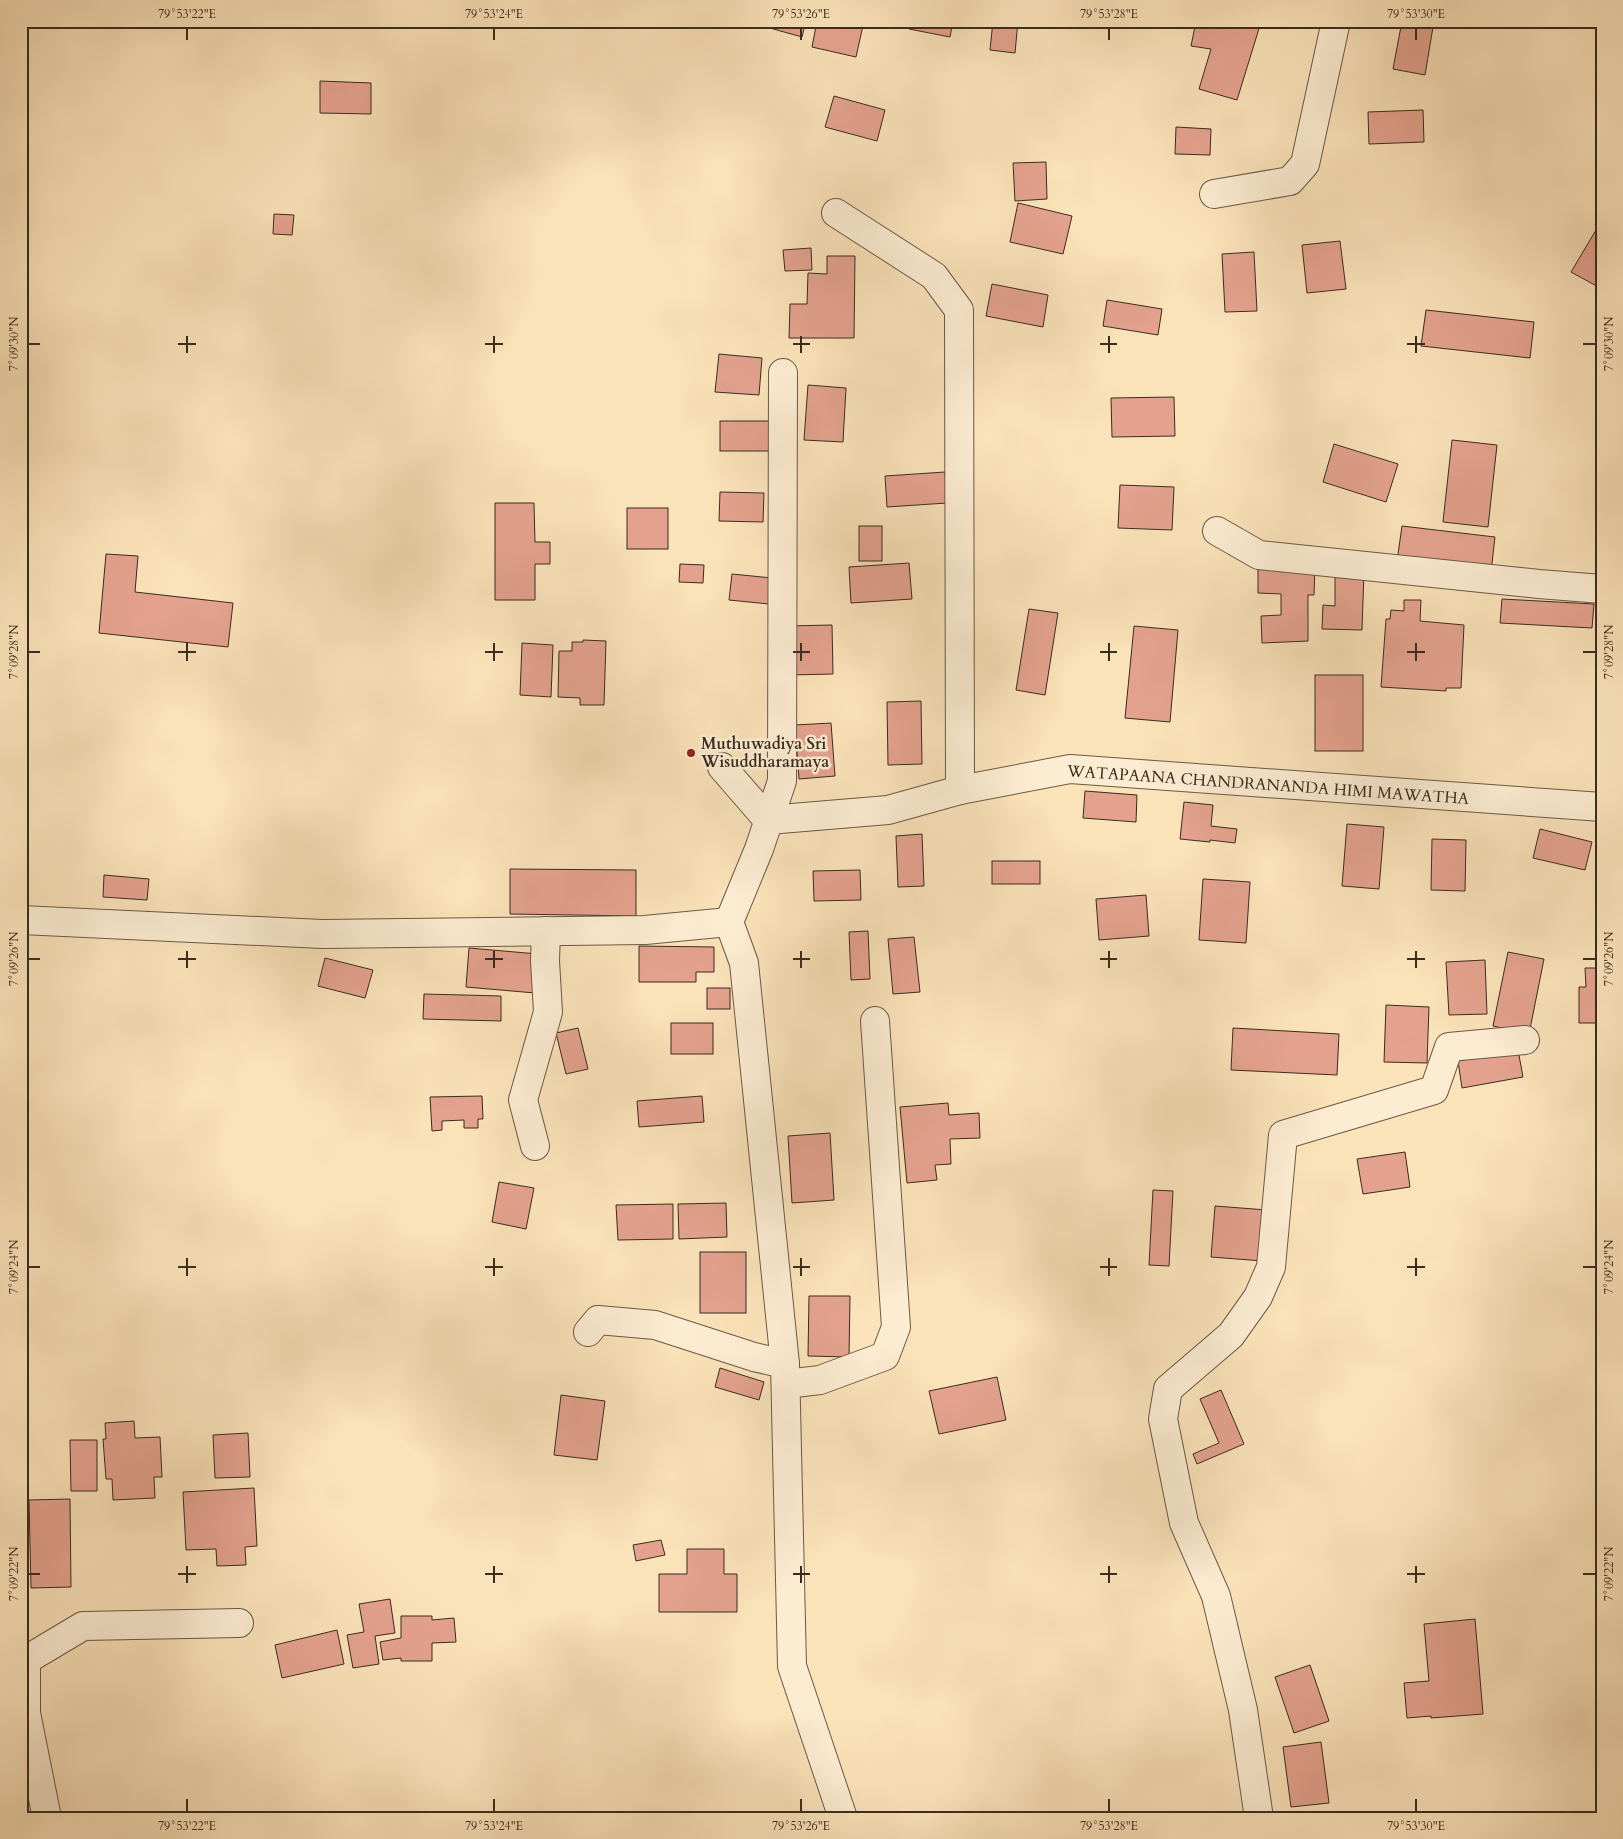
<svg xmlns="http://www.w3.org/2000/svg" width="1623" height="1839" font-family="Cardo,serif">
<rect width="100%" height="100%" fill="#fae2b9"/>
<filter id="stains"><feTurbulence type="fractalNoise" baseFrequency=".004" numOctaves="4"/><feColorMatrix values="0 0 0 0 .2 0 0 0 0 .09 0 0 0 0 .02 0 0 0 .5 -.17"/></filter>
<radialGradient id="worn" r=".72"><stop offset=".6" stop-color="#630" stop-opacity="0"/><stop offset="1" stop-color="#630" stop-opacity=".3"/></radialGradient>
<g fill="#e4a28e" stroke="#3a2b20">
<polygon points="84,21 132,21 132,27 83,25"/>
<polygon points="760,21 806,21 802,37 759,25"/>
<polygon points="817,21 864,21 856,57 812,47"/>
<polygon points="911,21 953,21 950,37 909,29"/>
<polygon points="993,21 1018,21 1015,53 990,50"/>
<polygon points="1196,21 1261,22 1237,100 1199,89 1211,49 1191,46"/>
<polygon points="1402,21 1434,21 1425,75 1393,69"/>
<polygon points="320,81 371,83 371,114 320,113"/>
<polygon points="834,96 885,110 877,141 825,127"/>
<polygon points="1423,110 1424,142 1369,144 1368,112"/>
<polygon points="1176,127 1211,129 1210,155 1175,154"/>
<polygon points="1046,162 1047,199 1015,201 1013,163"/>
<polygon points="1018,203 1072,216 1063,254 1010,242"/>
<polygon points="274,214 294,215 292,235 273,234"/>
<polygon points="1602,220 1602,289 1571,272"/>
<polygon points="1340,241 1346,289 1307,293 1302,245"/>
<polygon points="811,248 812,270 785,271 783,250"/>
<polygon points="1254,252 1257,311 1225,312 1222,254"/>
<polygon points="827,256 855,256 854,338 789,338 790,304 807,304 808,273 827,274"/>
<polygon points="992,284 1048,295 1043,327 986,316"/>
<polygon points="1107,300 1162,309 1158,335 1103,326"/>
<polygon points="1426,310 1534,322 1530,358 1421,346"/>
<polygon points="719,354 762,358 759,395 715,392"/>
<polygon points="808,385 846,388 843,442 804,440"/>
<polygon points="1174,397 1175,436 1112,437 1111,398"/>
<rect x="720" y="421" width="50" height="30"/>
<polygon points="1452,440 1497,445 1488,527 1443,522"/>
<polygon points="1334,444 1398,464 1386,502 1323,482"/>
<polygon points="945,472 947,503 887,507 885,476"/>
<polygon points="1120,485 1174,487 1172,530 1118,528"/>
<polygon points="720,492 764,493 763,522 719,521"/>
<polygon points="495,503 534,503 535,542 550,542 550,564 535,564 535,600 495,600"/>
<rect x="627" y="508" width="41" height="41"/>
<rect x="859" y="526" width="23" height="35"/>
<polygon points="1402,526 1495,537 1491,572 1397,561"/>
<polygon points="106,554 138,556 135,592 233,603 228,647 99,633"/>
<polygon points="909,563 912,599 851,603 849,567"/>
<polygon points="680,564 704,565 703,583 679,582"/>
<polygon points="1258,564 1315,565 1314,595 1308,595 1308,641 1262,643 1261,616 1281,615 1281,594 1258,593"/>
<polygon points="1335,570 1364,571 1362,630 1322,629 1323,605 1335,606"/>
<polygon points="732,574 772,578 769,604 729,600"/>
<polygon points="1502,599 1594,604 1592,628 1500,623"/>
<polygon points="1404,600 1421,600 1420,621 1464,625 1461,688 1446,688 1446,691 1381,687 1386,619 1390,619 1391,610 1404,611"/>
<polygon points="1029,609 1058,613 1045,695 1016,690"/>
<polygon points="832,625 833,674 788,675 786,626"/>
<polygon points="1134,626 1178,630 1170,722 1125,718"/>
<polygon points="583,640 606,641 604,705 580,705 580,698 558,697 559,651 572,651 572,642 583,642"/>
<polygon points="522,643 553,645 551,697 520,695"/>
<rect x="1315" y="675" width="48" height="76"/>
<polygon points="921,701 922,764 888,765 887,702"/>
<polygon points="831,723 835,776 799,779 795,725"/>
<polygon points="1085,791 1137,795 1136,822 1083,818"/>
<polygon points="1184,802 1213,805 1211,826 1237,829 1235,843 1210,840 1210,842 1180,839"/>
<polygon points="1347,824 1384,827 1379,889 1342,886"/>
<polygon points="1540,829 1592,842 1585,870 1533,858"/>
<polygon points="922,834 924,886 898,887 896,836"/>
<polygon points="1432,839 1466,840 1465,891 1431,890"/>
<rect x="992" y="861" width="48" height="23"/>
<polygon points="510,869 636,870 636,916 510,914"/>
<polygon points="860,870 861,900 814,901 813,871"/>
<polygon points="104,875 149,879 147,900 103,897"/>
<polygon points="1203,879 1250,882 1246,943 1199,940"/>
<polygon points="1146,895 1149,936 1099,940 1096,899"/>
<polygon points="868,931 870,979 851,980 849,932"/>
<polygon points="914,937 920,992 893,994 888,939"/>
<polygon points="639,946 714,947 714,972 696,972 696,982 639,982"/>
<polygon points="469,948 538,954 535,993 466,987"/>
<polygon points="1508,952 1544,959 1529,1034 1493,1026"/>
<polygon points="325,958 373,970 365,998 318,986"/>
<polygon points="1485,960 1487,1014 1449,1015 1446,962"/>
<polygon points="1585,968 1602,968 1602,1023 1579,1023 1579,987 1586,987"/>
<rect x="707" y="988" width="23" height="21"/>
<polygon points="424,994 501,996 501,1021 423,1019"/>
<polygon points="1386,1005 1429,1007 1427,1063 1384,1062"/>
<rect x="671" y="1023" width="42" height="31"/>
<polygon points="578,1028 588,1069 566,1074 556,1033"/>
<polygon points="1233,1028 1339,1034 1337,1075 1231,1070"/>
<polygon points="1518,1050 1523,1077 1462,1088 1458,1061"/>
<polygon points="482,1096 483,1119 478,1119 478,1128 464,1128 464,1120 442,1121 442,1130 432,1131 430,1097"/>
<polygon points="702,1096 704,1122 639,1127 637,1101"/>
<polygon points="948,1103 949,1115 979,1113 980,1138 950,1139 951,1164 935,1165 937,1180 907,1183 900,1107"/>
<polygon points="830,1133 834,1200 792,1203 788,1136"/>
<polygon points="1405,1152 1410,1187 1363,1194 1357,1159"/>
<polygon points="499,1182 534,1188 526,1229 492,1222"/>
<polygon points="1153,1190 1173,1191 1169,1266 1149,1265"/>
<polygon points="726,1203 727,1237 679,1239 678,1204"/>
<polygon points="673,1204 673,1239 618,1240 616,1205"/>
<polygon points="1215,1206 1267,1210 1263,1261 1211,1257"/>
<rect x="700" y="1252" width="46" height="61"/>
<polygon points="809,1296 850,1296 849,1357 808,1356"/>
<polygon points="720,1368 764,1382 759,1400 715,1387"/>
<polygon points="997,1377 1006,1420 939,1434 929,1391"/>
<polygon points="1221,1390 1244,1444 1197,1464 1193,1454 1219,1443 1200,1399"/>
<polygon points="561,1395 605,1401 597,1460 554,1455"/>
<polygon points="134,1421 135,1438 160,1437 162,1477 154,1477 155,1498 113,1500 112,1479 106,1479 103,1439 106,1439 105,1423"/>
<polygon points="248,1433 250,1477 215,1478 213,1435"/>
<polygon points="70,1440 97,1440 97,1491 71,1491"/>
<polygon points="254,1488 257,1546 245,1547 246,1565 217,1566 216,1549 186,1550 183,1492"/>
<polygon points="70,1499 71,1587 31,1588 29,1500"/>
<polygon points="661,1540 665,1555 636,1561 633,1545"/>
<polygon points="687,1549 724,1549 724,1574 737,1574 737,1612 659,1612 659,1574 687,1574"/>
<polygon points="390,1599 395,1633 375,1636 379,1664 353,1668 347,1635 364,1632 359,1604"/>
<polygon points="401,1616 432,1616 432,1620 454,1618 456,1642 432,1643 432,1661 401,1661 401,1658 383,1660 380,1642 401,1638"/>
<polygon points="1475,1619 1483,1714 1431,1718 1431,1716 1407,1718 1404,1683 1429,1681 1424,1624"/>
<polygon points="337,1630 344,1664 282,1678 275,1645"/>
<polygon points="1310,1665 1329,1721 1294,1733 1275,1677"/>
<polygon points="1321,1742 1329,1803 1291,1807 1283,1747"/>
</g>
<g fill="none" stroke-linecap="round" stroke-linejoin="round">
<defs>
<g id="minor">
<polyline points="1214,194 1290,181 1305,164 1336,21"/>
<polyline points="836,213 934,276 959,310 960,790"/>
<polyline points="783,373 782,781 759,849 729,922 744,963 785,1364 792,1666 843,1818"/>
<polyline points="1217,531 1259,555 1539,584 1602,589"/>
<polyline points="722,767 768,820 888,810 960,790 1070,769 1602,807"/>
<polyline points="21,920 322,934 645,930 729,922"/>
<polyline points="535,1146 523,1100 548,1012 545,961 546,931"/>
<polyline points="588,1332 598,1320 655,1325 754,1357 785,1364"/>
<polyline points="786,1384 820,1380 885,1356 896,1327 875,1021"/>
<polyline points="47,1818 26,1713 26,1660 83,1626 239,1623"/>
<polyline points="1259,1818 1243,1710 1216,1596 1184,1523 1163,1419 1168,1389 1231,1335 1258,1297 1271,1267 1283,1135 1434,1090 1449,1047 1525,1040"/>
</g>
</defs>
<use href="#minor" stroke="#6a5946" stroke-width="30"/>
<use href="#minor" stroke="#fcecd2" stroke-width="28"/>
</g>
<path fill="none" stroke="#3a2b20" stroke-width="2" d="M 187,28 L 187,40M 494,28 L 494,40M 801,28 L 801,40M 1109,28 L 1109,40M 1416,28 L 1416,40M 187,336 L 187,353M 494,336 L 494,353M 801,336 L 801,353M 1109,336 L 1109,353M 1416,336 L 1416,353M 28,344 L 40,344M 178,344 L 196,344M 485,344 L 503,344M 793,344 L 810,344M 1100,344 L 1117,344M 1407,344 L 1425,344M 1583,344 L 1596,344M 187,643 L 187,661M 494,643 L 494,661M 801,643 L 801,661M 1109,643 L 1109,661M 1416,643 L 1416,661M 28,652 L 40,652M 178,652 L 196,652M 485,652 L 503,652M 793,652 L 810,652M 1100,652 L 1117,652M 1407,652 L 1425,652M 1583,652 L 1596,652M 187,951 L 187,968M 494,951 L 494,968M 801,951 L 801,968M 1109,951 L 1109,968M 1416,951 L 1416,968M 28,959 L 40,959M 178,959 L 196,959M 485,959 L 503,959M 793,959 L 810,959M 1100,959 L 1117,959M 1407,959 L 1425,959M 1583,959 L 1596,959M 187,1258 L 187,1276M 494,1258 L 494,1276M 801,1258 L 801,1276M 1109,1258 L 1109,1276M 1416,1258 L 1416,1276M 28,1267 L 40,1267M 178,1267 L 196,1267M 485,1267 L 503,1267M 793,1267 L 810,1267M 1100,1267 L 1117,1267M 1407,1267 L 1425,1267M 1583,1267 L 1596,1267M 187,1566 L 187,1583M 494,1566 L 494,1583M 801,1566 L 801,1583M 1109,1566 L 1109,1583M 1416,1566 L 1416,1583M 28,1574 L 40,1574M 178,1574 L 196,1574M 485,1574 L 503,1574M 793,1574 L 810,1574M 1100,1574 L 1117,1574M 1407,1574 L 1425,1574M 1583,1574 L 1596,1574M 187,1799 L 187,1812M 494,1799 L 494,1812M 801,1799 L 801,1812M 1109,1799 L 1109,1812M 1416,1799 L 1416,1812"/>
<circle fill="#8f2418" stroke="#fcecd2" stroke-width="2" cx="691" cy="753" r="5"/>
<g text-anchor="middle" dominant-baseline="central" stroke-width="5" stroke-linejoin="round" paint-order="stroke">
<g font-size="16" font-weight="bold" fill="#3a2b20" stroke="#fcecd2" text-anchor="start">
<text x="701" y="744">Muthuwadiya Sri<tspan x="701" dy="18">Wisuddharamaya</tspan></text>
</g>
<g font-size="16" fill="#3a2b20" stroke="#fcecd2">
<text transform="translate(1268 785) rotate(4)">WATAPAANA CHANDRANANDA HIMI MAWATHA</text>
</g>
</g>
<rect width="1623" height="1839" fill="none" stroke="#fae2b9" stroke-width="55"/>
<rect x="28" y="28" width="1568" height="1784" fill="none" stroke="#3a2b20" stroke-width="2"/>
<g font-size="12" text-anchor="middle" fill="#3a2b20">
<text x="187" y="18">79°53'22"E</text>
<text x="494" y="18">79°53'24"E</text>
<text x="801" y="18">79°53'26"E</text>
<text x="1109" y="18">79°53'28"E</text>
<text x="1416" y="18">79°53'30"E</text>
<text transform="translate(14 344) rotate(-90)" y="4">7°09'30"N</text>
<text transform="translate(1609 344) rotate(-90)" y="4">7°09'30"N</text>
<text transform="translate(14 652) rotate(-90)" y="4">7°09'28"N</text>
<text transform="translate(1609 652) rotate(-90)" y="4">7°09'28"N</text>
<text transform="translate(14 959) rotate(-90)" y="4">7°09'26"N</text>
<text transform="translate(1609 959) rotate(-90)" y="4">7°09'26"N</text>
<text transform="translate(14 1267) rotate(-90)" y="4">7°09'24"N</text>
<text transform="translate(1609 1267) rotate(-90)" y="4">7°09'24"N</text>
<text transform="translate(14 1574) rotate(-90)" y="4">7°09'22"N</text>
<text transform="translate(1609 1574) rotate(-90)" y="4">7°09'22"N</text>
<text x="187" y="1830">79°53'22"E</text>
<text x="494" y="1830">79°53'24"E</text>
<text x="801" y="1830">79°53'26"E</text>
<text x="1109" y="1830">79°53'28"E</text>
<text x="1416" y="1830">79°53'30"E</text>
</g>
<rect width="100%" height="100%" filter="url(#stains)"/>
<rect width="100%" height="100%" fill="url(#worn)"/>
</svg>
